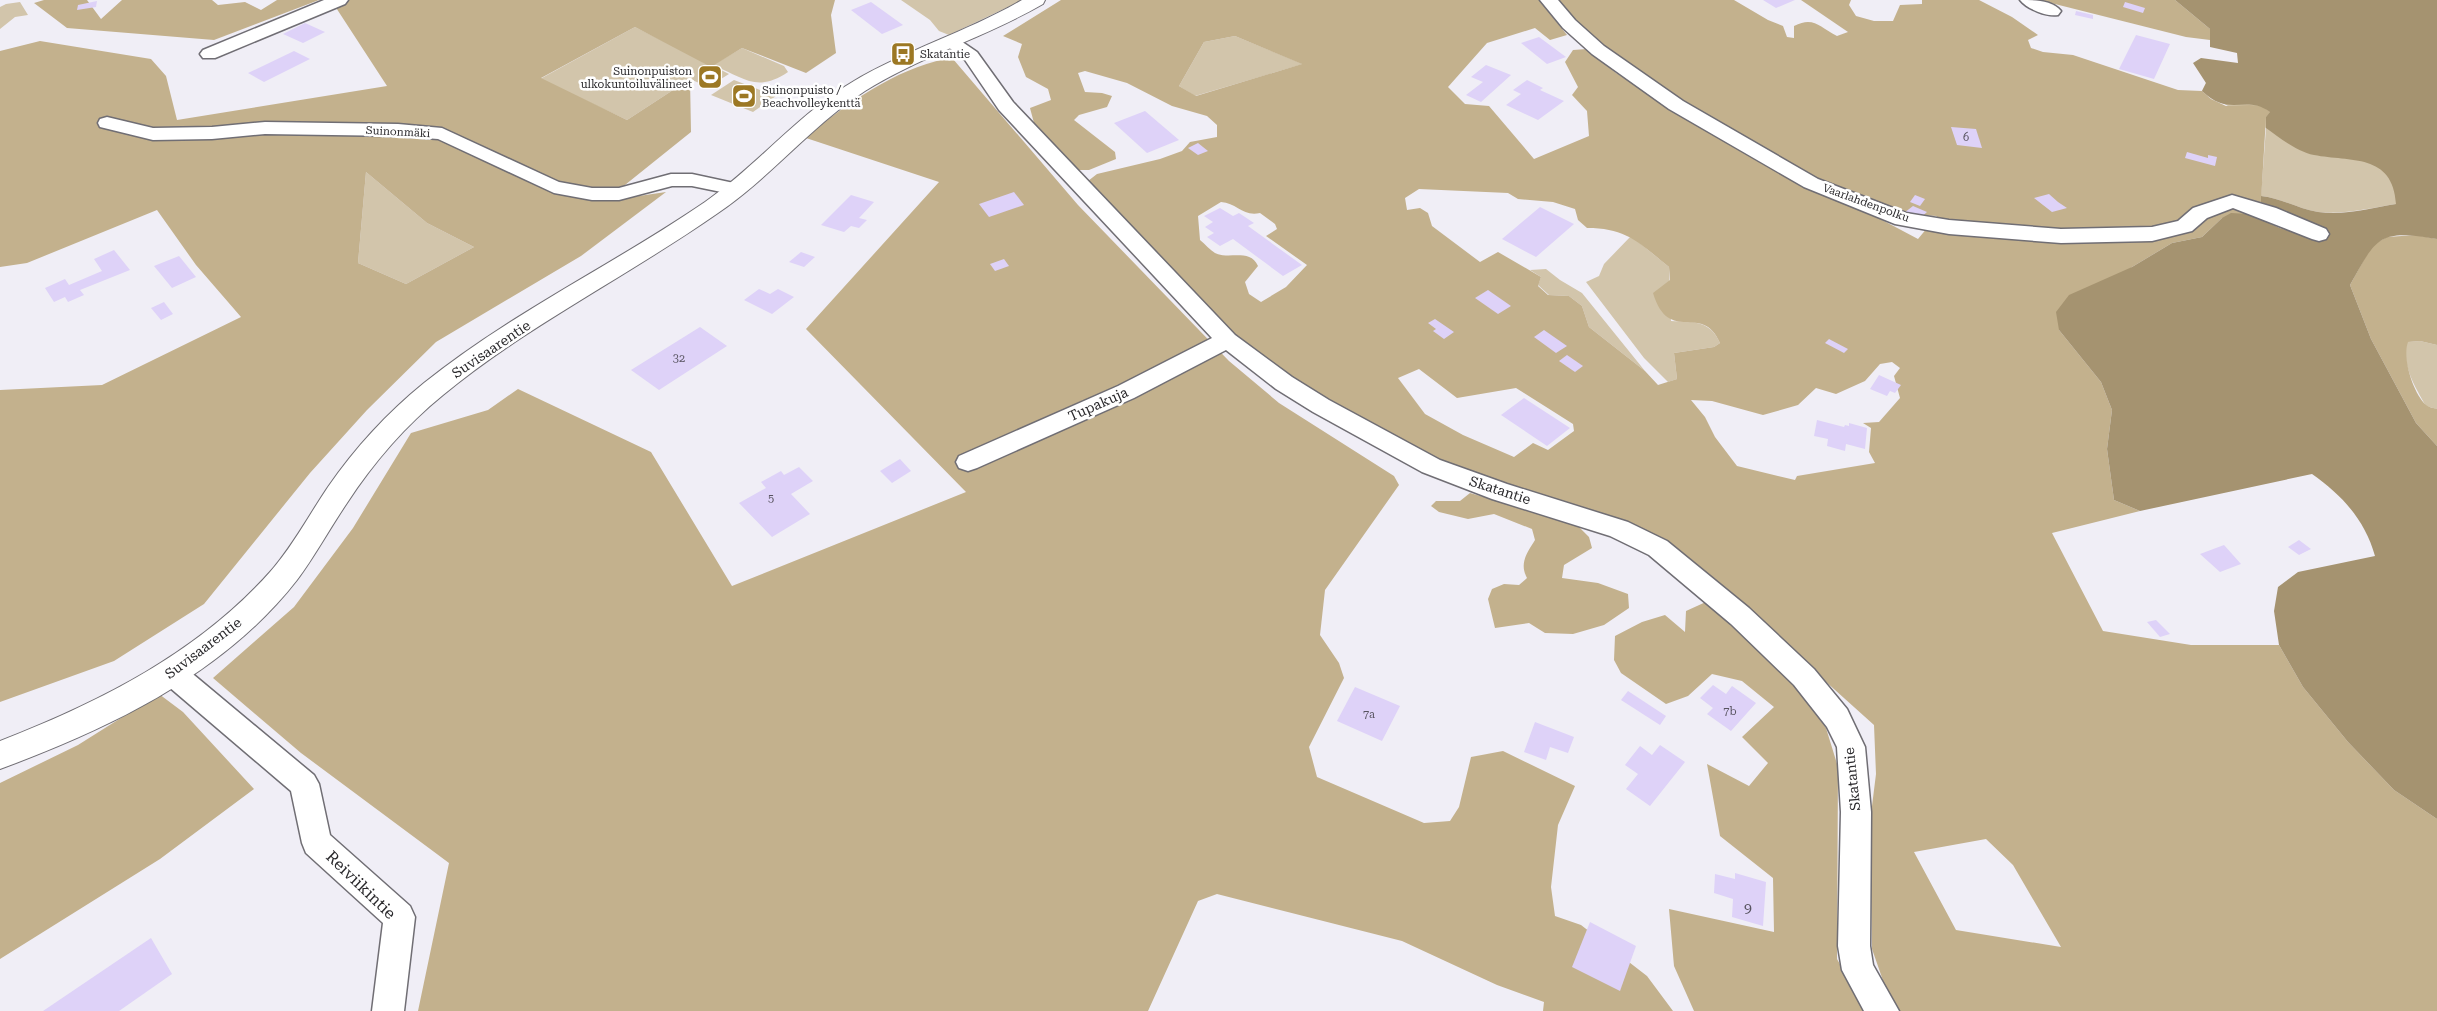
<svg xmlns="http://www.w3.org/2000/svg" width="2437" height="1011" font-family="'Roboto Serif',serif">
<rect width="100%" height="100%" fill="#f0eef6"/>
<g fill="#d2c5ab">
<polygon points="901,0 1023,0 949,35 939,31 930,20"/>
<polygon points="20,2 28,15 15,17 0,29 0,7 6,4"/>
<polygon points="635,27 729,74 708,87 690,79 627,120 540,79"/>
<polygon points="1235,36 1303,64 1195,96 1179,86 1204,42"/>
<path d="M 742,48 L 784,66 L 788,72 C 757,93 744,78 713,65 Z"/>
<path d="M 2203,75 L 2401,152 L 2396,204 C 2371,208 2344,215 2318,212 C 2299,209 2281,198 2261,196 L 2266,128 L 2202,91 L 2206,83 Z"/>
<polygon points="734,80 776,96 753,112 711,95"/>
<polygon points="366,172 427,223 474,247 406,284 358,263"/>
<path d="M 1631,236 L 1669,267 L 1671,321 C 1693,322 1710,320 1720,343 L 1714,347 L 1674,353 L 1677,379 L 1668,382 L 1644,358 L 1586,282 L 1599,276 L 1604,264 Z"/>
<polygon points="1546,269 1560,280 1582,293 1645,371 1589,327 1582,306 1569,296 1549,295 1538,285 1541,277 1530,270"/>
<path d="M 2420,341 L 2437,345 L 2437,409 L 2426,406 C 2415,387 2401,364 2407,342 Z"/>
</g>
<g fill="#c3b18d" fill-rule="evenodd">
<polygon points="44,0 87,0 101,19 122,0 212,0 218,5 245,2 261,10 277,0 319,0 214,40 67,28 34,3"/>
<path d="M 331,0 L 835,0 L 831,15 L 836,53 L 806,73 L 742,48 L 711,67 L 635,27 L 541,78 L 627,120 L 690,79 L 691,132 L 605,201 L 666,192 L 581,256 L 436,342 L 367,410 L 310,473 L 204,604 L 114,661 L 0,702 L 0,390 L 102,385 L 241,317 L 196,265 L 157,210 L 27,263 L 0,267 L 0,51 L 40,41 L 151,59 L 166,76 L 177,120 L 387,86 ZM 366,172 L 427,223 L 474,247 L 406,284 L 358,263 Z"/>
<path d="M 1061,0 L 1539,0 L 1567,35 L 1550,40 L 1535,28 L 1487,43 L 1448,87 L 1465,104 L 1489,106 L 1534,159 L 1589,136 L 1587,111 L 1572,95 L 1578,87 L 1565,62 L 1573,50 L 1587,49 L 1616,73 L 1677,111 L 1918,239 L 1937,216 C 1925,215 1911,215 1899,212 C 1848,198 1804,172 1758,147 C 1686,107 1610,66 1558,0 L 1734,0 L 1768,20 L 1783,26 L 1787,37 L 1794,38 L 1794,26 C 1814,16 1819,27 1837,36 L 1848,32 L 1801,0 L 1851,0 L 1849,5 L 1856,16 L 1874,21 L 1893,21 L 1900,5 L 1922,4 L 1922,0 L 1979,0 L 2012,17 L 2038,35 L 2028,40 L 2031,48 L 2043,52 L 2073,55 L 2178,90 L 2202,91 L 2211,99 L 2226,106 L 2250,105 L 2262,106 L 2270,112 L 2266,117 L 2261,201 L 2290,213 L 2302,221 L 2296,231 L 2282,229 L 2265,219 L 2222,218 L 2202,237 L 2172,243 L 2132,267 L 2059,330 L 2101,382 L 2112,410 L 2107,449 L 2114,500 L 2140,511 L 2052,533 L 2103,631 L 2191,645 L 2279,645 L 2303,687 L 2348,742 L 2394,790 L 2437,819 L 2437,1011 L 1899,1011 L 1887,992 L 1872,949 L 1870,822 L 1876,774 L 1874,725 L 1698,567 L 1445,465 L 1317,398 L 1233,337 L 1088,181 L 1097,174 L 1160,159 L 1182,151 L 1190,142 L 1217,137 L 1217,125 L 1207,116 L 1172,106 L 1127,83 L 1085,71 L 1078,73 L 1085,92 L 1102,93 L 1112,96 L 1107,107 L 1079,115 L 1074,120 L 1115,152 L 1116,159 L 1089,170 L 1079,170 L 1034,123 L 1030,108 L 1051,100 L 1048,89 L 1026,77 L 1018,57 L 1022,44 L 1003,36 ZM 1235,36 L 1302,64 L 1196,96 L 1179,86 L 1204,42 ZM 1419,189 L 1508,193 L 1518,199 L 1553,202 L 1575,209 L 1578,220 L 1587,228 C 1627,228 1639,243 1669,267 L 1670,280 L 1653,293 C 1669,346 1702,301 1720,343 L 1714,347 L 1674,353 L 1677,379 L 1658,385 L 1645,371 L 1589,327 L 1582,306 L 1569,296 L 1548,295 L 1538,286 L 1541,277 L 1498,252 L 1480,262 L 1432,226 L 1428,213 L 1420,208 L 1407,210 L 1405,198 ZM 1221,202 C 1237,203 1243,217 1260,213 L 1275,224 L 1277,229 L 1266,236 L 1307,265 L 1286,287 L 1261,302 L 1249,294 L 1245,282 L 1258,266 C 1250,248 1228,260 1215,253 C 1210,250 1205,244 1200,240 L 1198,216 ZM 1892,362 L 1900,368 L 1894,376 L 1900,398 L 1879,422 L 1863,423 L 1871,428 L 1869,452 L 1875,463 L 1797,476 L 1795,480 L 1737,466 L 1715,437 L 1705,417 L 1691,400 L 1712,401 L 1763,415 L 1798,405 L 1816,388 L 1836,394 L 1865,381 L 1880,364 ZM 1419,369 L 1457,398 L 1516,388 L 1573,424 L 1574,431 L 1548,450 L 1533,443 L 1514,457 L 1463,435 L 1425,414 L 1398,378 ZM 1986,839 L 2013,865 L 2061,947 L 1956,930 L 1914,852 Z"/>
<polygon points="2039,0 2175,0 2210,29 2210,40 2186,37"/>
<path d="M 945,59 L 953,59 L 1078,205 L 1229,361 L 1279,403 L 1394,476 L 1399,485 L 1325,590 L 1320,635 L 1339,663 L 1344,678 L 1309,747 L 1317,777 L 1424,823 L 1450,821 L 1459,807 L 1471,757 L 1503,751 L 1575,786 L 1558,825 L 1551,887 L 1555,916 L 1581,925 L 1647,976 L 1673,1011 L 1543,1011 L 1544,1002 L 1497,985 L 1402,941 L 1217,894 L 1198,901 L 1148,1011 L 418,1011 L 449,863 L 301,753 L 213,678 L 294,607 L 353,528 L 411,433 L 488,410 L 518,389 L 651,452 L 732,586 L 966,492 L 806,329 L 939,182 L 806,138 C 843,105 896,69 945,59 Z"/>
<path d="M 2416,235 L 2437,239 L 2437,345 L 2420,341 L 2408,342 C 2402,358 2413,393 2426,405 C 2428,407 2434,408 2437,409 L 2437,446 L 2416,423 L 2371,339 L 2350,285 L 2372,245 L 2387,237 Z"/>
<path d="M 1470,493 L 1575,523 L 1589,537 L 1592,548 L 1564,565 L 1562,578 L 1598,583 L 1628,594 L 1629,608 L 1604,625 L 1573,634 L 1545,633 L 1529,623 L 1495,628 L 1488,599 L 1492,589 L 1504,584 L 1519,585 L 1527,578 C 1519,563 1527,553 1535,540 L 1532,529 L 1494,514 L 1468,519 L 1439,512 L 1431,506 L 1436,501 L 1460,501 Z"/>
<polygon points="1708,601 1797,686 1826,728 1838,767 1837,959 1867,1011 1694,1011 1674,966 1669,909 1774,932 1773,878 1720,836 1707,764 1749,786 1768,763 1742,737 1774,707 1742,681 1712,674 1688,696 1666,704 1621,673 1614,660 1615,636 1642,622 1665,615 1685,632 1686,611"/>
<polygon points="159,694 183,712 254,789 160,859 0,959 0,783 78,745"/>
</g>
<path fill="#a59370" d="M 2175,0 L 2437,0 L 2437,239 C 2378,229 2377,237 2350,285 L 2371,339 L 2416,423 L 2437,446 L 2437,819 L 2394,790 L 2348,742 L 2303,687 L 2279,645 L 2274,611 L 2278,587 L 2298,572 L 2375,556 C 2365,520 2342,495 2312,474 L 2140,511 L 2114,500 L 2107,449 L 2112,410 L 2101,382 L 2059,330 L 2056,312 L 2069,295 L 2132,267 L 2172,243 L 2202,237 L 2222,218 L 2231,213 L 2249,214 L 2282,229 L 2296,231 L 2302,221 L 2290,213 L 2261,202 L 2261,196 C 2281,198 2299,209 2318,212 C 2344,216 2371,208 2396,204 C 2393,153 2350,162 2314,155 C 2296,151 2280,138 2266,128 L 2266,117 L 2270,112 C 2245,94 2230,118 2202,91 L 2206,83 L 2193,63 L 2201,58 L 2238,63 L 2237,53 L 2210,47 L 2210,29 Z"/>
<g fill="#ded2f8">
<polygon points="1763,0 1795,0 1776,8"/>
<polygon points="97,1 96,7 77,10 78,5"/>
<polygon points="871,2 903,25 882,34 851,10"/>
<polygon points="2125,2 2145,8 2143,13 2123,7"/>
<polygon points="2076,11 2093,15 2093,19 2075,15"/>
<polygon points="305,23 325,32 303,43 283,34"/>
<polygon points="2136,35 2170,44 2154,79 2119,69"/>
<polygon points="1539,37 1566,57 1547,64 1521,43"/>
<polygon points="294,51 310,59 264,82 248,73"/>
<polygon points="1486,65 1511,75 1481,102 1466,95 1483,82 1471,77"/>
<polygon points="1527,80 1543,88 1540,90 1564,101 1538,120 1506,105 1521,94 1513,90"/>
<polygon points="1145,111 1179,140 1147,153 1114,123"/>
<polygon points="1951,127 1976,129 1982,148 1957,145"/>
<polygon points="1198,143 1208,151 1198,155 1188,148"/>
<polygon points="2187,152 2208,158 2208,155 2217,157 2215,166 2185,158"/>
<polygon points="1014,192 1024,205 989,217 979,204"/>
<polygon points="2049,194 2058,202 2067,208 2052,212 2034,198"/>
<polygon points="851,195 874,202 859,218 867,220 859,228 851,226 844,232 821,225"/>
<polygon points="1915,195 1925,199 1920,206 1910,202"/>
<polygon points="1913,206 1927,212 1918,220 1904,213"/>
<polygon points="1540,207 1574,224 1536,257 1502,239"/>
<polygon points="1220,208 1233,216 1239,213 1254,223 1248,226 1302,265 1283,276 1233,239 1220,246 1207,237 1214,233 1205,227 1213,222 1204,216"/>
<polygon points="114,250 130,270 80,290 84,295 68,302 65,297 54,302 45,288 65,279 69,285 102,271 94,259"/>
<polygon points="801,252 815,257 804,267 789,262"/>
<polygon points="179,256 196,277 172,288 154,266"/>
<polygon points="1004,259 1009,266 995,271 990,264"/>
<polygon points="759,289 770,294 778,289 794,297 772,314 744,300"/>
<polygon points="1488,290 1511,306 1498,314 1475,298"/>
<polygon points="164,302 173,314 161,320 151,308"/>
<polygon points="1435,319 1454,332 1444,339 1433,331 1436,329 1428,323"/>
<polygon points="700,327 727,346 659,390 631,370"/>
<polygon points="1544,330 1567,346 1556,353 1534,337"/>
<polygon points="1829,339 1848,349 1844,353 1825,343"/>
<polygon points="1567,355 1583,366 1575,372 1559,361"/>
<polygon points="1879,375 1901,385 1895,393 1890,391 1887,396 1870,389"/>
<polygon points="1524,398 1570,428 1547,446 1501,415"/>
<polygon points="1817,420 1844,427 1845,425 1849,426 1849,423 1867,428 1865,449 1846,444 1845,451 1827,446 1828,439 1814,436"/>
<polygon points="900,459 911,471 892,483 880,471"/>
<polygon points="799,467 813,481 791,494 810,514 772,537 739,503 766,488 761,482 781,471 784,475"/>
<polygon points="2299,540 2311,549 2299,555 2288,547"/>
<polygon points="2224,545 2241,564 2220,572 2200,554"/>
<polygon points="2156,620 2170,634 2160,637 2147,622"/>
<polygon points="1713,685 1726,694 1732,686 1756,703 1731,731 1707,714 1713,708 1700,698"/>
<polygon points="1355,687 1400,706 1382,741 1337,721"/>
<polygon points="1628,691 1666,716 1660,725 1621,700"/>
<polygon points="1535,722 1574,737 1568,753 1550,747 1546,760 1524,752"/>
<polygon points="1660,745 1685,762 1650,806 1626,789 1638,774 1625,765 1640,746 1652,755"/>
<polygon points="1735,873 1766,882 1763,926 1732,917 1733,899 1714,893 1715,874 1735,879"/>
<polygon points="1590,922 1636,946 1620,991 1572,967"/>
<polygon points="151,938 172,974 119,1011 43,1011"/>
</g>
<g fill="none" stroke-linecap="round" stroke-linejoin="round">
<defs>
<g id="minor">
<polygon points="324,0 348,0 345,4 215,58 203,58 200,54 203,50"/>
<polygon points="1540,0 1558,0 1575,20 1604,46 1683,101 1818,179 1906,213 1949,220 2061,229 2152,227 2178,221 2193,208 2232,195 2276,208 2326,229 2329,234 2326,239 2319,241 2312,239 2233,208 2207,218 2192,231 2152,241 2061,243 1949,234 1895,224 1804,187 1669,109 1592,54 1563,28"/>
<path d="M 2020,0 C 2034,0 2052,0 2061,11 L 2058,15 C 2047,17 2027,9 2020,0 Z"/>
<polygon points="952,38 958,39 977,52 1013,102 1235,335 1292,377 1329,400 1440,460 1507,484 1628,522 1667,541 1749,608 1814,669 1847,709 1865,747 1871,812 1870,946 1873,965 1899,1011 1864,1011 1842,970 1838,946 1841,812 1837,747 1827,727 1794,685 1731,624 1649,555 1610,536 1492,499 1422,472 1313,412 1276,389 1226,350 1134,398 977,468 968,471 959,468 956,462 959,456 1118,386 1212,338 999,110 965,60 943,43 946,39"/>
<polygon points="107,117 153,128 212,127 265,122 398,124 442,128 559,182 592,188 619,188 671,174 692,174 743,185 746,189 743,193 736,195 692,186 672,186 619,200 592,200 554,193 438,139 398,136 265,134 212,139 153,140 100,127 98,123 100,119"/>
<polygon points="172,661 182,665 314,775 319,784 330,835 410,906 415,917 404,1011 372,1011 383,923 306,853 302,843 291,791 162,681 158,673 162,665"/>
</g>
<path id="tertiary" d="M 1022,0 L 1045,0 L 1043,4 C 986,37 921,56 865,91 C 811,126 771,177 718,213 C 628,276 528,325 443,395 C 406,425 373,463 347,503 C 330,528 315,556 297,580 C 224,674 109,729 0,769 L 0,741 C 100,702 198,653 270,572 C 293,546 309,515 328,487 C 355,448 387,413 424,383 C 511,313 613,265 705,202 C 758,165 799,113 854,81 C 908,49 969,31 1022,0 Z"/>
</defs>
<use href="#minor" stroke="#706e74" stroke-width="3"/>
<use href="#tertiary" stroke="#706e74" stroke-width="2"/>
<use href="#minor" fill="#fff" fill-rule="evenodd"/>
<use href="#tertiary" fill="#fff" fill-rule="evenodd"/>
</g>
<defs>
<symbol id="bus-square" viewBox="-11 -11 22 22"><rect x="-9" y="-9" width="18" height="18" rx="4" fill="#9c7824" stroke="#fff"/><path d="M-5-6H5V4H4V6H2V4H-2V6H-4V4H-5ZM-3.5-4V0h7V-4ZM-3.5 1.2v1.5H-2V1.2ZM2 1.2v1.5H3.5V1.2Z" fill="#fff"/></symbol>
<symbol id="stadium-square" viewBox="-11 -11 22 22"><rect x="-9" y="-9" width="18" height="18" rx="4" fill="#9c7824" stroke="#fff"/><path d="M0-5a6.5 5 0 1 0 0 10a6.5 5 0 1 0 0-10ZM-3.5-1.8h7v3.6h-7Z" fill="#fff"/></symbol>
</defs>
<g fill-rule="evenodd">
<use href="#bus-square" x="889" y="40" width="28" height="28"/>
<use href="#stadium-square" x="696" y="63" width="28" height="28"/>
<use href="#stadium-square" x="730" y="82" width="28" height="28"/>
</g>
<g text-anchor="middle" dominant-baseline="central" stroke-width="5" stroke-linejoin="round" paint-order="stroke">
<g font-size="11" fill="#2a292c" stroke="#fff" text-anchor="start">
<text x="920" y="54">Skatantie</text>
<text x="692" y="71" text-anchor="end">Suinonpuiston<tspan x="692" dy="13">ulkokuntoiluvälineet</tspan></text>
<text x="762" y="90">Suinonpuisto /<tspan x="762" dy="13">Beachvolleykenttä</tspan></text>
</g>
<g font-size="11" fill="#2a292c" stroke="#fff">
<text transform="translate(398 132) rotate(3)">Suinonmäki</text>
<text transform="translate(1866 203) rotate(20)">Vaarlahdenpolku</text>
</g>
<g font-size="11" fill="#57535f">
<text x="1966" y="137">6</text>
<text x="679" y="358">32</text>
<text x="771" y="498">5</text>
<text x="1730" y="711">7b</text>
<text x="1369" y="714">7a</text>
</g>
<g font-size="14" fill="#2a292c" stroke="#fff">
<text transform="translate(491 349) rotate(-34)">Suvisaarentie</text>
<text transform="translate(1098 404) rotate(-24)">Tupakuja</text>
<text transform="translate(1500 490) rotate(18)">Skatantie</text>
<text transform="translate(203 648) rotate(-37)">Suvisaarentie</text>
<text transform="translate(1852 779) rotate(-96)">Skatantie</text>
</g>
<g font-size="14" fill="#57535f">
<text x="1748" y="908">9</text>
</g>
<g font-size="16" fill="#2a292c" stroke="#fff">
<text transform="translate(361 885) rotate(44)">Reiviikintie</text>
</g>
</g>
</svg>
